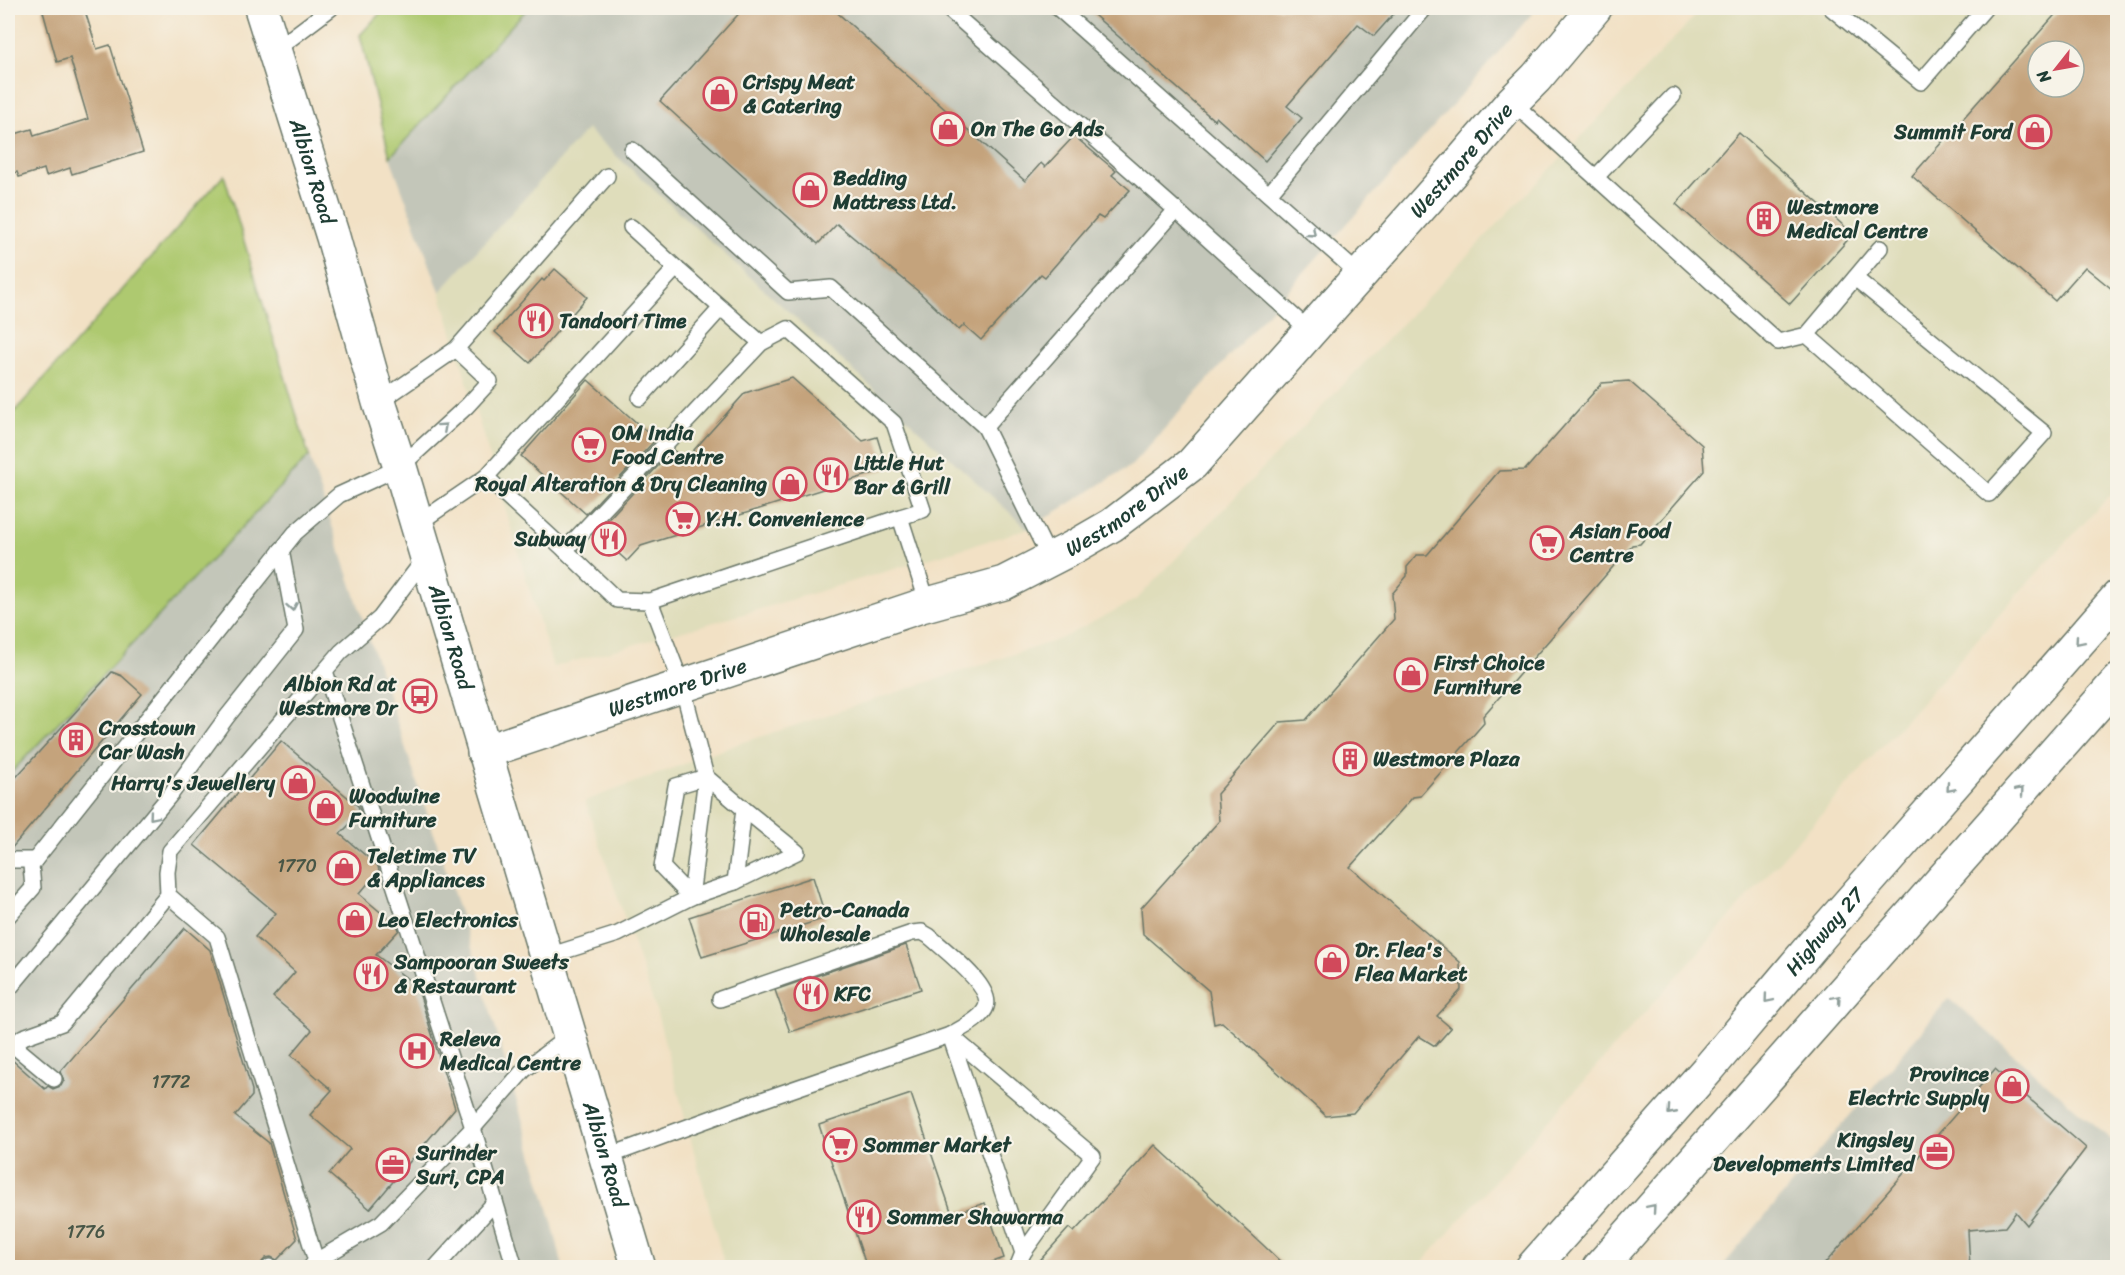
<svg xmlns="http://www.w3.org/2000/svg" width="2125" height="1275" font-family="Sriracha,sans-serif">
<rect width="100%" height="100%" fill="#f7f3e8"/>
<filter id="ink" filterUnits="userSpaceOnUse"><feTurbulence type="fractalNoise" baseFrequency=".0167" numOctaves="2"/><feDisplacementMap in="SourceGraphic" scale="12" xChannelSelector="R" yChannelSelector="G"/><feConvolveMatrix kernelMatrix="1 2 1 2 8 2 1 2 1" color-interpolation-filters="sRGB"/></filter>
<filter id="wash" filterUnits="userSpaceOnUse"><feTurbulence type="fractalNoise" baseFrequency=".008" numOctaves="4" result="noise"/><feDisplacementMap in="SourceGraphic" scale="24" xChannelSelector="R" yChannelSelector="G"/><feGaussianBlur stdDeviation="1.35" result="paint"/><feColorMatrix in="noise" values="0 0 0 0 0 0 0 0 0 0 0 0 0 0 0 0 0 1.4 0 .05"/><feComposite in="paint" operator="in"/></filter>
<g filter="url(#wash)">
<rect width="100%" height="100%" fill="#f2e1c5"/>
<g fill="#dfddbb" fill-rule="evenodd">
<path d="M 1703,8 L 2117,8 L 2117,488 L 2023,588 L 1418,1267 L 725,1267 L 656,1010 L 585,801 L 735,745 L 1060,639 L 1137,599 L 1544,176 ZM 2038,51 L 2074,51 L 2074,87 L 2038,87 Z"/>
<polygon points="587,128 1028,529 740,615 553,667 440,292"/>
</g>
<g fill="#c3c6b9">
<polygon points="528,8 1537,8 1420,142 1132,465 1028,529 587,129 440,292 390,157"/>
<polygon points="309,456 475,958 552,1222 563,1267 8,1267 8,776"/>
<polygon points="1949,998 2117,1145 2117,1267 1721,1268"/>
</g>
<g fill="#aec96f" stroke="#668352" stroke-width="1.5">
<polygon points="385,8 528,8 390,157 360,35"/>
<polygon points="224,175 309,456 8,776 8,419"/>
</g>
<g id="blocks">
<g fill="#c4a37c" fill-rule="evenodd">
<polygon points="42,8 84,8 97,49 110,45 143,152 72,174 70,168 46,176 44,169 19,177 17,172 8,175 8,136 32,129 34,136 88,119 70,58 57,62"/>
<polygon points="744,8 832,8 1025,181 1041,163 1045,167 1074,136 1116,171 1112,175 1130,190 1103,219 1098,216 1045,277 1041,274 981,340 964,325 959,330 919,292 837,224 818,244 660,101"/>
<polygon points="1086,8 1399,8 1374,36 1358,24 1287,106 1302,118 1265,161 1216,117 1214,120"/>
<path d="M 2061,8 L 2118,8 L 2118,294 L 2085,267 L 2055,301 L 1912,176 ZM 2038,51 L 2074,51 L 2074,87 L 2038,87 Z"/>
<polygon points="1739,133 1853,234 1790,304 1676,204"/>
<polygon points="555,269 587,297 530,363 495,332 542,279 544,281"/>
<polygon points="792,378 863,441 877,437 887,469 641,546 627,561 599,536 604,530 601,527 673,450 685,460 745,393"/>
<polygon points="588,380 646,431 649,427 659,436 586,514 521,456"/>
<polygon points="1629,381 1702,445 1704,471 1640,544 1632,545 1483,716 1484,723 1420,796 1413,797 1350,867 1460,962 1461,990 1437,1016 1451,1028 1435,1046 1419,1036 1353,1113 1326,1116 1222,1022 1214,1024 1209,991 1143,934 1141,908 1219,821 1217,794 1280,722 1306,720 1394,619 1392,594 1407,576 1407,567 1417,555 1427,555 1499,471 1525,470 1602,383"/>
<polygon points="112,672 122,676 142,694 10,850 8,850 8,786"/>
<polygon points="281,741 358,806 361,813 340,834 378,866 379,871 359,894 398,927 399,930 376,955 417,986 455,1108 370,1209 329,1174 350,1149 310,1115 332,1090 291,1055 312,1030 273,997 295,972 255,937 276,913 194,845"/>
<polygon points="813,877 826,918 702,957 689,917"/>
<polygon points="185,928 210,950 252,1090 252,1096 235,1116 269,1143 297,1239 277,1260 271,1257 266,1258 262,1262 260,1268 8,1268 8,1059 11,1059 45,1089 48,1086 53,1089 61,1086 64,1080 60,1072"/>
<polygon points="906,945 921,989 790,1032 775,990"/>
<polygon points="1995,1069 2086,1148 2027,1225 2016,1212 2005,1227 1968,1230 1970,1268 1821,1268"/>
<polygon points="911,1094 952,1214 985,1203 1004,1258 976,1268 867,1268 819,1125"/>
<polygon points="1155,1145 1262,1244 1287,1268 1033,1268 1069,1228 1074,1232"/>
</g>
</g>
</g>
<g filter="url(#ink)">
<use href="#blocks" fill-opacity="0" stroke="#697667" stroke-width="1.5"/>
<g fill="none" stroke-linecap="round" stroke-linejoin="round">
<defs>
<g id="lane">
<polyline points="947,8 1176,210"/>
<polyline points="1058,8 1361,276"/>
<polyline points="1831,8 1921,82 1985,8"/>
<polyline points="274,51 331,8"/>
<polyline points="1512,102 1778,342 1807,335 1880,248"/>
<polyline points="632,150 788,292 831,288 985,427"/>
<polyline points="1596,177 1673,96"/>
<polyline points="1269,194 1425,8"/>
<polyline points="631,227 676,268"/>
<polyline points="1807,335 1989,494 2044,433 1855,278"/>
<polyline points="640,398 721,308"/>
<polyline points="379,402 456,349 607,176"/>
<polyline points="486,477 676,268 761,343"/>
<polyline points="417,524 486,477 565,550"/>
<polyline points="1050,559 985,427 1176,210 1311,332"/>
<polyline points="650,601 617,600 565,550 761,343 788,329 894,423 923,510 900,517"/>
<polyline points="325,671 473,1128 515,1268"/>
<polygon points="706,777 691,897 662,867 676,786"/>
<polyline points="8,860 35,860"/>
<polyline points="735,882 797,852 744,809"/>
<polyline points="168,895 217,937 316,1261"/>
<polyline points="8,916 33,888 31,865 295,533 339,495 400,467 467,406 490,381 456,349"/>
<polyline points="545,957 618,934 691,897 735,882 744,809 706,777 682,685 650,601 900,517 928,604"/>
<polyline points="8,990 171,794 226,718 296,630 281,550"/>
<path d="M 720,999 L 912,933 L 922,932 L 929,936 C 943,949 994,987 986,1007 C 982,1019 960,1029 950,1035 L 1093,1156 L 1023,1253"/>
<polyline points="13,1045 54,1079"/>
<polyline points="8,1050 23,1037 62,1023 168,895 167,872 170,851 341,652 380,618 426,557"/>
<polyline points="606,1157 756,1102 950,1035 1023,1253 1017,1268"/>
<polyline points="270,1267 270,1268"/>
<polyline points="310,1268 316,1261 381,1223 473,1128 524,1070 569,1036"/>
<polyline points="435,1268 495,1202"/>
</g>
<g id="secondary">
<path id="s1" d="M 261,8 L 333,237 L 379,402 L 400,467 L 639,1268"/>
<path id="s2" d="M 484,752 L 921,606 L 1004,583 L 1074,547 L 1112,525 L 1192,464 L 1457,166 L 1512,102 L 1536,78 L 1595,8"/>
</g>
<g id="primary">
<path id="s3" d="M 1532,1268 L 1709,1068 L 1822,934 L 2118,597"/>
<polyline points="1599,1268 2118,681"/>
</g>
</defs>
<use href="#lane" stroke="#697667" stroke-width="18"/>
<use href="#secondary" stroke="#697667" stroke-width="36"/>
<use href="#primary" stroke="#697667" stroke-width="36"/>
<use href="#lane" stroke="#fff" stroke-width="15"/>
<use href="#secondary" stroke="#fff" stroke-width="33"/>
<use href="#primary" stroke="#fff" stroke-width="33"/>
</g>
<defs><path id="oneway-chevron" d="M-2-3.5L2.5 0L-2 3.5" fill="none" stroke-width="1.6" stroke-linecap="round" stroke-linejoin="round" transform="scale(1.5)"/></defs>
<g stroke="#8f9e9a">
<use href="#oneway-chevron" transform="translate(1312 233) rotate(41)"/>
<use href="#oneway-chevron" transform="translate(443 427) rotate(-42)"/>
<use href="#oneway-chevron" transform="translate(292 607) rotate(80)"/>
<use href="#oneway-chevron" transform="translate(2079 641) rotate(131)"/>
<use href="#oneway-chevron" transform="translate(1950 788) rotate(131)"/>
<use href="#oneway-chevron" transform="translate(2020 791) rotate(-49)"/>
<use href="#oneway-chevron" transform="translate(153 816) rotate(130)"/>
<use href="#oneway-chevron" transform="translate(1768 999) rotate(130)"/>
<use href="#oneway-chevron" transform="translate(1837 999) rotate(-49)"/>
<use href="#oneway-chevron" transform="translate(1671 1111) rotate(132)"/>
<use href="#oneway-chevron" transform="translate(1652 1208) rotate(-49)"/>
</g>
</g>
<defs>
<symbol id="shop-ring" viewBox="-11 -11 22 22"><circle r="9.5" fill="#f7f3e8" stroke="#d1495b" stroke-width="1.5"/><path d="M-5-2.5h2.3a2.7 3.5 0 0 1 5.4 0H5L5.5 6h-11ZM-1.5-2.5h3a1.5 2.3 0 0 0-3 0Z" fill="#d1495b"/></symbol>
<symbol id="building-ring" viewBox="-11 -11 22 22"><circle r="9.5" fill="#f7f3e8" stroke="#d1495b" stroke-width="1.5"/><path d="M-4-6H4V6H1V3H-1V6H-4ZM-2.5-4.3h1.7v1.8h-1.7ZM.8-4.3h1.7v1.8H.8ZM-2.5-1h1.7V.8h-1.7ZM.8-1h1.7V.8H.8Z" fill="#d1495b"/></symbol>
<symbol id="restaurant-ring" viewBox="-11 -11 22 22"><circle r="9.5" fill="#f7f3e8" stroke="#d1495b" stroke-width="1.5"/><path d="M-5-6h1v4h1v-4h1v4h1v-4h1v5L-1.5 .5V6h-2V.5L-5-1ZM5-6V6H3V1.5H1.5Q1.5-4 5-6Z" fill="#d1495b"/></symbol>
<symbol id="supermarket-ring" viewBox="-11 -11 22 22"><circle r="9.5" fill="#f7f3e8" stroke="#d1495b" stroke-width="1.5"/><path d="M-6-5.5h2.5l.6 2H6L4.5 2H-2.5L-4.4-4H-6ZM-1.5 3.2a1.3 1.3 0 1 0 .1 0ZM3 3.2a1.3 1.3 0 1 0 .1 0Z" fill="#d1495b"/></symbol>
<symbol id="bus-ring" viewBox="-11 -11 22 22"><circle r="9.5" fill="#f7f3e8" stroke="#d1495b" stroke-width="1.5"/><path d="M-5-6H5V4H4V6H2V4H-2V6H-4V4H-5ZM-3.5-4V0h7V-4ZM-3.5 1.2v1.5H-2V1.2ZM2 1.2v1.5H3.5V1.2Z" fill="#d1495b"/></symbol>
<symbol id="fuel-ring" viewBox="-11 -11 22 22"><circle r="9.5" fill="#f7f3e8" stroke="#d1495b" stroke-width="1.5"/><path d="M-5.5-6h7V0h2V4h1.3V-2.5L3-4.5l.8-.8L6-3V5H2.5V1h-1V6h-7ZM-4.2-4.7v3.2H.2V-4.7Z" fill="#d1495b"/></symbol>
<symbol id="hospital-ring" viewBox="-11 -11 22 22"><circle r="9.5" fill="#f7f3e8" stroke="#d1495b" stroke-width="1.5"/><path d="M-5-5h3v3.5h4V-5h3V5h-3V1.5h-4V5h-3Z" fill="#d1495b"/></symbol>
<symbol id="office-ring" viewBox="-11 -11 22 22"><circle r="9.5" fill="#f7f3e8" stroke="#d1495b" stroke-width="1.5"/><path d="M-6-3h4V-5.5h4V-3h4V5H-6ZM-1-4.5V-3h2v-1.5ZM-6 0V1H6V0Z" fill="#d1495b"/></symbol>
</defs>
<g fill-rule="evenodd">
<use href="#shop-ring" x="701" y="75" width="38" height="38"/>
<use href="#shop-ring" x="929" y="110" width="38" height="38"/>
<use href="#shop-ring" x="2016" y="113" width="38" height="38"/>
<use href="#shop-ring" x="791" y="171" width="38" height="38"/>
<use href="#building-ring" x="1745" y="200" width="38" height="38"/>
<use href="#restaurant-ring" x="517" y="302" width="38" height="38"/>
<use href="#supermarket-ring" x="570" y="426" width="38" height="38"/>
<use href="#restaurant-ring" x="812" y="456" width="38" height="38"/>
<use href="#shop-ring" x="771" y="465" width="38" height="38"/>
<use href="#supermarket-ring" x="664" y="500" width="38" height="38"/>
<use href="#restaurant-ring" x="590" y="520" width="38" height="38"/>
<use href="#supermarket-ring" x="1528" y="524" width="38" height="38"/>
<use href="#shop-ring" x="1392" y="656" width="38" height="38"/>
<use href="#bus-ring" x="401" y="677" width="38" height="38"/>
<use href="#building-ring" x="57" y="721" width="38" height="38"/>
<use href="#building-ring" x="1331" y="740" width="38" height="38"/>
<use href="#shop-ring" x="279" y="764" width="38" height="38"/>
<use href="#shop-ring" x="307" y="789" width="38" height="38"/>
<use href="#shop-ring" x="325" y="849" width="38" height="38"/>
<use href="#shop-ring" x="336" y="901" width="38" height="38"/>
<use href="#fuel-ring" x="738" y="903" width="38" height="38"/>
<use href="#shop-ring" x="1313" y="943" width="38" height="38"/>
<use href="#restaurant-ring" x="352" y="955" width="38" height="38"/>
<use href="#restaurant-ring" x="792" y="975" width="38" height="38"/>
<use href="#hospital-ring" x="398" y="1032" width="38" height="38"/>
<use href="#shop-ring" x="1993" y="1067" width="38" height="38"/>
<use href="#supermarket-ring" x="821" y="1126" width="38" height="38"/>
<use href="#office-ring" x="1918" y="1133" width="38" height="38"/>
<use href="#office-ring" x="374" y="1146" width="38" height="38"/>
<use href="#restaurant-ring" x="845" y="1198" width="38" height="38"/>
</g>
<g text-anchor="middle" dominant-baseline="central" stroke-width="4.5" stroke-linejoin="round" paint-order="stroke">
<g font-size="18" fill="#485646">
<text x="297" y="866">1770</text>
<text x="171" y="1082">1772</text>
<text x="86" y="1232">1776</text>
</g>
<g font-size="21" font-weight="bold" fill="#1f3d34" stroke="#f7f3e8" text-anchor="start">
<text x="743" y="82">Crispy Meat<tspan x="743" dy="24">&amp; Catering</tspan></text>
<text x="971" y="129">On The Go Ads</text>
<text x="2012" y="132" text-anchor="end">Summit Ford</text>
<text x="833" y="178">Bedding<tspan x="833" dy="24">Mattress Ltd.</tspan></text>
<text x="1787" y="207">Westmore<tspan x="1787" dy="24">Medical Centre</tspan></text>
<text x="559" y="321">Tandoori Time</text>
<text x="612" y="433">OM India<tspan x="612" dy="24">Food Centre</tspan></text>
<text x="854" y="463">Little Hut<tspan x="854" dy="24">Bar &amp; Grill</tspan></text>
<text x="767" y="484" text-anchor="end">Royal Alteration &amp; Dry Cleaning</text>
<text x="706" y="519">Y.H. Convenience</text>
<text x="1570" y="531">Asian Food<tspan x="1570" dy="24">Centre</tspan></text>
<text x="586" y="539" text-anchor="end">Subway</text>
<text x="1434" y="663">First Choice<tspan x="1434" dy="24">Furniture</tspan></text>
<text x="397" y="684" text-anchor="end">Albion Rd at<tspan x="397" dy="24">Westmore Dr</tspan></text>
<text x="99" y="728">Crosstown<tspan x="99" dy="24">Car Wash</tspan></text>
<text x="1373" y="759">Westmore Plaza</text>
<text x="275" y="783" text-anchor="end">Harry's Jewellery</text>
<text x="349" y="796">Woodwine<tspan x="349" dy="24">Furniture</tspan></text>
<text x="367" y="856">Teletime TV<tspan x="367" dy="24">&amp; Appliances</tspan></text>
<text x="780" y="910">Petro-Canada<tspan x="780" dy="24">Wholesale</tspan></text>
<text x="378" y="920">Leo Electronics</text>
<text x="1355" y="950">Dr. Flea's<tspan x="1355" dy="24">Flea Market</tspan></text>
<text x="394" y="962">Sampooran Sweets<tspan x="394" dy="24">&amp; Restaurant</tspan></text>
<text x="834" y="994">KFC</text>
<text x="440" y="1039">Releva<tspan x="440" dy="24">Medical Centre</tspan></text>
<text x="1989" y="1074" text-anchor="end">Province<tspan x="1989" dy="24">Electric Supply</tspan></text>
<text x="1914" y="1140" text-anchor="end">Kingsley<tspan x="1914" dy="24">Developments Limited</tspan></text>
<text x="863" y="1145">Sommer Market</text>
<text x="416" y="1153">Surinder<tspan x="416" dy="24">Suri, CPA</tspan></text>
<text x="887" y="1217">Sommer Shawarma</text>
</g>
<g font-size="21" fill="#1f3d34" stroke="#f7f3e8">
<text stroke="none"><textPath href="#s2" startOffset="1176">Westmore Drive</textPath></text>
<text stroke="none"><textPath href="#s1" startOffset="171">Albion Road</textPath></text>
<text stroke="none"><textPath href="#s2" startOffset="690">Westmore Drive</textPath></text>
<text stroke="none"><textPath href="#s1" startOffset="657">Albion Road</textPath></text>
<text stroke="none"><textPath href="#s2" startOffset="204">Westmore Drive</textPath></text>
<text stroke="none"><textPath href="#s3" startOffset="446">Highway 27</textPath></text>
<text stroke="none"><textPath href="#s1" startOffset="1197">Albion Road</textPath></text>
</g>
</g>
<rect width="2125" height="1275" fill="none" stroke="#f7f3e8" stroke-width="30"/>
<g transform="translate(2056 69) rotate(239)"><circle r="28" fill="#f7f3e8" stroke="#a1aaa0" stroke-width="1.5"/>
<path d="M0-4.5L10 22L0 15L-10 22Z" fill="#d1495b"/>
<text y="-9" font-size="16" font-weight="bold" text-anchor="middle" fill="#1f3d34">N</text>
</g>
</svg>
